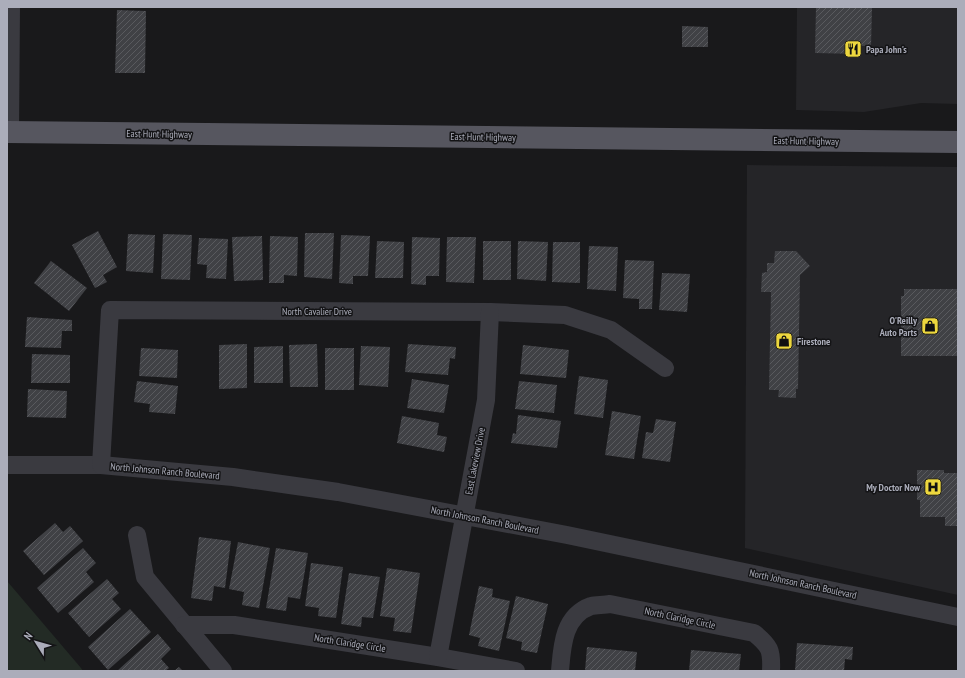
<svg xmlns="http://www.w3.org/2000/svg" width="965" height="678" font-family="'PT Sans Narrow',sans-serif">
<defs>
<pattern id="building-hatch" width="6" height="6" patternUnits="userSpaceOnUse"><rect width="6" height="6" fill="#404145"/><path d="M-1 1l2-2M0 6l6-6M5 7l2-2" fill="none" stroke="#595a5e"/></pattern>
</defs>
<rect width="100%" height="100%" fill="#19191b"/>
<g fill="#252528">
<polygon points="797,7 958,7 958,104 921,103 864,112 796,110"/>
<polygon points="747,165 958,167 958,595 745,548"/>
</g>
<polygon fill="#232b25" points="7,581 81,668 83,671 7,671"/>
<g fill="url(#building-hatch)">
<polygon points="816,7 872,7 871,46 858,46 858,54 815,53"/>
<polygon points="117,10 146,11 145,73 115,73"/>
<polygon points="682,26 708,27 708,47 682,47"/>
<polygon points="98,231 117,267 103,275 107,282 95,288 72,245"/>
<polygon points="305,233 334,233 332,279 304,277"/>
<polygon points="128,234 155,235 153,273 126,271"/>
<polygon points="163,234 192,235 190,280 161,279"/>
<polygon points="341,235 370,236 368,276 353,276 353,284 339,283"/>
<polygon points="262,236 263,280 234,281 232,237"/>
<polygon points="270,236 298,237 297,276 284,275 284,283 269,283"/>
<polygon points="412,237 440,238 439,276 426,276 426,285 411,284"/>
<polygon points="447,237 476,237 474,283 446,282"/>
<polygon points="199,238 228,239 226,279 206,278 207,265 197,264"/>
<polygon points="377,241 404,242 403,278 375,278"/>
<rect x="483" y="241" width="28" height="39"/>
<polygon points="518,241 548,242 546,281 517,279"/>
<polygon points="553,242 580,242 580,283 552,282"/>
<polygon points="589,246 618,247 616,291 587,289"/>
<polygon points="775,251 796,251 810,266 800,275 798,389 796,389 796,398 778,397 779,390 769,390 771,292 761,292 762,273 767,272 767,263 774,263"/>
<polygon points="625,260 654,261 652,309 639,309 639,299 623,298"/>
<polygon points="51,261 87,288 69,311 34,283"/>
<polygon points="662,273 690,274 687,312 659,310"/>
<polygon points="904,289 958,289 958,356 901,356 901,296 904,296"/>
<polygon points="27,317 72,320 72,331 62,331 61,348 25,347"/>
<polygon points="247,344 247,388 219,389 219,345"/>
<polygon points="317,344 318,387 290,387 289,345"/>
<polygon points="408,344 456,347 455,359 450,358 448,375 405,372"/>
<polygon points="523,345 569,350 566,378 520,374"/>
<polygon points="283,346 283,383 254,383 254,347"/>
<polygon points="361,346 390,347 388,387 359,385"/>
<polygon points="141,348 178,350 177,378 139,376"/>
<rect x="325" y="348" width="29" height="42"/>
<polygon points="32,354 70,355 70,383 31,383"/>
<polygon points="579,376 608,380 603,418 574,414"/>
<polygon points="412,379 449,385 444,413 407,408"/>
<polygon points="137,381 178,386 175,414 149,412 150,404 134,402"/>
<polygon points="519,381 557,385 554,413 515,409"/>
<polygon points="28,389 67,391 66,418 27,417"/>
<polygon points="612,411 641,416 634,459 605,455"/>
<polygon points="518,415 561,421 557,448 511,443 513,433 516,434"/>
<polygon points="402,416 439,423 437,435 447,437 444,452 397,443"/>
<polygon points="656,419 676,422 670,462 642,458 646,432 653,433"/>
<polygon points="917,470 944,470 944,473 958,473 958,526 945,526 945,517 920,517 920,500 917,500"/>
<polygon points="55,523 63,532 70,526 83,541 44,575 23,551"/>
<polygon points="199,537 231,541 225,588 214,586 212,601 191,598"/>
<polygon points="238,542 270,548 259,608 242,605 244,592 229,589"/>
<polygon points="83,548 96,563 86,572 94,582 58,613 37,588"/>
<polygon points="276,548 308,553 300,599 288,597 286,611 266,608"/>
<polygon points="311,563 343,567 336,618 318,616 319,608 305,606"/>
<polygon points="387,568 420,573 411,633 393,631 395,618 380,616"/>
<polygon points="349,573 380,577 373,618 362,617 361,627 341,624"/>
<polygon points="107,579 119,593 112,599 121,609 89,637 68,613"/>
<polygon points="479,586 493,589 492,597 510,601 499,651 478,646 480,638 469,635"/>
<polygon points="516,596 548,604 537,653 521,650 522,642 506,638"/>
<polygon points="130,609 151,632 108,670 88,647"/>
<polygon points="158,634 171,649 161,659 169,668 165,671 117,671"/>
<polygon points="797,643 853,647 852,660 845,659 844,671 795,671"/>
<polygon points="587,647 637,652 635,671 585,671"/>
<polygon points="691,650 741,654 739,671 689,671"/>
<polygon points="179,667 183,671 174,671"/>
</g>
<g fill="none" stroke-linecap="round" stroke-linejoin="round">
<g stroke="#3a3a40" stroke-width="18">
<polyline points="10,132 11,7"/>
<polyline points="7,465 101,465 233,477 338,492 567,535 958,617"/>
<polyline points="101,465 110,310 490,312 565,315 611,330 665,368"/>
<polyline points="137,535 145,577 223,671"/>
<polyline points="184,625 234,625 438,657 516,671"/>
<polyline points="438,657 486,400 490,312"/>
<path d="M 560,671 C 562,647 563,616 591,606 C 596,605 604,605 610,604 L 754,633 C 770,646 772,650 771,671"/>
</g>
<polyline stroke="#56565f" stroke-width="22" points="7,132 958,142"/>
</g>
<defs>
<symbol id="restaurant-square" viewBox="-11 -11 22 22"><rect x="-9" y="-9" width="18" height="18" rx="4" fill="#edd73e" stroke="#141416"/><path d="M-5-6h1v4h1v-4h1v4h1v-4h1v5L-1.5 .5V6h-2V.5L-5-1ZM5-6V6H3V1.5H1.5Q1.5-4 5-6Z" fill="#111"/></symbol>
<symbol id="shop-square" viewBox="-11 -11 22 22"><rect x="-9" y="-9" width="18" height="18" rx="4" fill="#edd73e" stroke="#141416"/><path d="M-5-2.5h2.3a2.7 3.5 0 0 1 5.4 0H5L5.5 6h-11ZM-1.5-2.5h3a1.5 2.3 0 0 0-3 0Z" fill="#111"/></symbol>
<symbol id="hospital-square" viewBox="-11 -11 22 22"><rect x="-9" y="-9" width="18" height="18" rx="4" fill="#edd73e" stroke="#141416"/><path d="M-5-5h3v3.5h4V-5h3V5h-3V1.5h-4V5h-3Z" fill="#111"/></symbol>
</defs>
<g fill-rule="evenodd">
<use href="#restaurant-square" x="843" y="39" width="20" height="20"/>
<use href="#shop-square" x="920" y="316" width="20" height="20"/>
<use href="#shop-square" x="774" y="331" width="20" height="20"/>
<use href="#hospital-square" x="923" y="477" width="20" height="20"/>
</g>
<g text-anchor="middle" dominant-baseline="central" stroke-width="3" stroke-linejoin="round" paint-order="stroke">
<g font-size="10" font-weight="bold" fill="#abadba" stroke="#141416" text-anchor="start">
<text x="866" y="49">Papa John's</text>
<text x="917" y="320" text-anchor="end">O'Reilly<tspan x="917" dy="12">Auto Parts</tspan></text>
<text x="797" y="341">Firestone</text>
<text x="920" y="487" text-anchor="end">My Doctor Now</text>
</g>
<g font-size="10" fill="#abadba" stroke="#141416">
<text transform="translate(159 134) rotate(1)">East Hunt Highway</text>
<text transform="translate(483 137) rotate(1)">East Hunt Highway</text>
<text transform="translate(806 141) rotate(1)">East Hunt Highway</text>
<text x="317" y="311">North Cavalier Drive</text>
<text transform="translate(475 461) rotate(-79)">East Lakeview Drive</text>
<text transform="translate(165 471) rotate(5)">North Johnson Ranch Boulevard</text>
<text transform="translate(485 520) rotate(11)">North Johnson Ranch Boulevard</text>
<text transform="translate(803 584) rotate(12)">North Johnson Ranch Boulevard</text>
<text transform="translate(680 618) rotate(12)">North Claridge Circle</text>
<text transform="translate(350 643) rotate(9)">North Claridge Circle</text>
</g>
</g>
<rect width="965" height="678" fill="none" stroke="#abadba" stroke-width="16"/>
<g transform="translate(36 642) rotate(307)" stroke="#141416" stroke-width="3" paint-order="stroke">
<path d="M0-3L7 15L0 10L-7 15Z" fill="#abadba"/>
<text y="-6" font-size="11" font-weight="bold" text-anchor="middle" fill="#abadba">N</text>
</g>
</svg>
